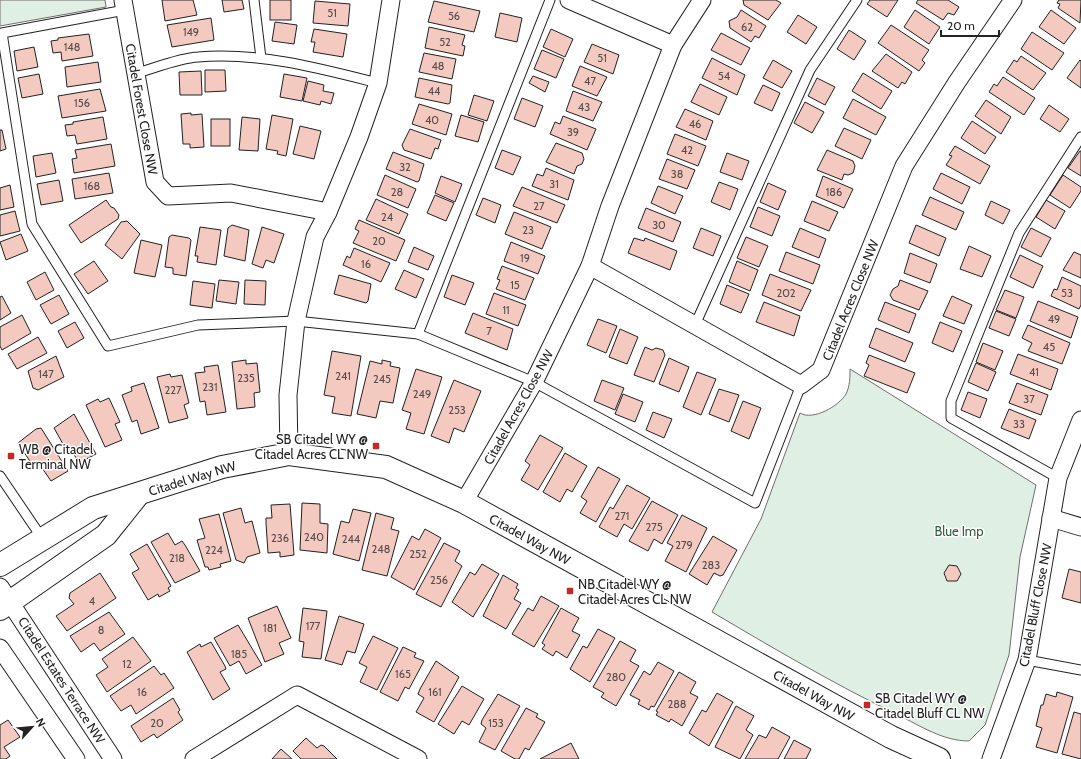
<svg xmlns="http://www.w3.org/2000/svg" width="1081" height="759" font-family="Cabin,sans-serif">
<rect width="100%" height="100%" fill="#fff"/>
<g fill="#e0efe3" stroke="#6f6f6f">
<polygon points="0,0 105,0 106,7 0,26"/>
<path d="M 850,369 L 1036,485 L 1020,557 L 1009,655 L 985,725 L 969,741 C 943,741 921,726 898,715 C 834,684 773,648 712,612 L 761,519 L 800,413 C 813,421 839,406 846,394 C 850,386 850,377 850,369 Z"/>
</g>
<g fill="#f3c9c0" stroke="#222">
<polygon points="162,0 193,0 197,15 165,21"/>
<polygon points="222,0 242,0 244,9 224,12"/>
<rect x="270" y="0" width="21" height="20"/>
<polygon points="743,0 776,0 781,3 768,20 744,5"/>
<polygon points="870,0 898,0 887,17 867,4"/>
<polygon points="918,0 948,0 959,7 954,15 948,13 943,20 916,3"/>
<polygon points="1059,0 1081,0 1080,23 1058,8 1060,4 1057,3"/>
<polygon points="315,1 350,4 348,26 313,23"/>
<polygon points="434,1 480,11 474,32 428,22"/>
<polygon points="741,10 766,26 759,38 755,36 751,42 730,28 729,21 737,17"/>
<polygon points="915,10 940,27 929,44 904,27"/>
<polygon points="1051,10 1076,28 1064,44 1039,27"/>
<polygon points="500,13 522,18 517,42 495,37"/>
<polygon points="798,15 817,27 806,44 787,32"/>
<polygon points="211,18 214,40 172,47 167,25"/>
<polygon points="275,22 297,25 294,44 272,41"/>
<polygon points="891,25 929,50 922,60 925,63 919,71 878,43"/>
<polygon points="429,27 465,35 462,45 465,46 463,56 425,48"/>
<polygon points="314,29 347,34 343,57 313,52 315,42 311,42"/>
<polygon points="551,29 573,39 565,57 543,47"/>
<polygon points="849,30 866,41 854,60 837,49"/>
<polygon points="1032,32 1064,53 1052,70 1021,49"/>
<polygon points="721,33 750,48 741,65 711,50"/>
<polygon points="89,34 93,56 62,61 61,52 53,53 51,41 58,40 58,38"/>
<polygon points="592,44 619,55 613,74 584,62"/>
<polygon points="34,47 38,67 17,71 14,51"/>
<polygon points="542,50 564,59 556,78 534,69"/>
<polygon points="424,53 456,59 452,79 419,72"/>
<polygon points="886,54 912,72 905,84 902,82 898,88 872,71"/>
<polygon points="1021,56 1046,73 1033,90 1006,72 1014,60 1017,62"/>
<polygon points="712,58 745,75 737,95 702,78"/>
<polygon points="773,60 792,71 782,88 763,78"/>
<polygon points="1080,60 1081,61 1081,88 1067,78"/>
<polygon points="98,62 101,82 67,87 65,67"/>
<polygon points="580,66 607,77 597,96 572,86"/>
<polygon points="205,70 225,70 226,91 205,92"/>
<polygon points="201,71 202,95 180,95 179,72"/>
<polygon points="863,73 892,91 881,109 852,91"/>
<polygon points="39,74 43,94 22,98 18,78"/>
<polygon points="284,74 307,78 302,101 280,97"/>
<polygon points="533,76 549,82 545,92 529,83"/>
<polygon points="1003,77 1035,98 1024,115 989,92 994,84 997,86"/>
<polygon points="419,78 452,85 450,103 448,104 415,97"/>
<polygon points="817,78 835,87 825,105 808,96"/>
<polygon points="308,81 324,85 323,91 334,93 331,104 321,101 320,105 303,101"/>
<polygon points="700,84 727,97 719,115 691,102"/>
<polygon points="763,85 780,93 772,111 754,103"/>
<polygon points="100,89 106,111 62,118 58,96"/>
<polygon points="573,91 602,102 593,121 566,111"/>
<polygon points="474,95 494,101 487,121 468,115"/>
<polygon points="522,98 543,106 535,127 514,119"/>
<polygon points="853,99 886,117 876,135 843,118"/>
<polygon points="986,100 1011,117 1001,134 975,116"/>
<polygon points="805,102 824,112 812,133 794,123"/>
<polygon points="419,104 452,114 446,135 412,124"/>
<polygon points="1049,105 1069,119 1060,132 1040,119"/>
<polygon points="685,109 713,121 706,140 676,127"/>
<polygon points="191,113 191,115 202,114 204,147 190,148 190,144 183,144 181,114"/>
<polygon points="272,115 293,119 286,156 277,154 278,151 266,149"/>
<polygon points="461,115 484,122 478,142 455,136"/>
<polygon points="563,116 596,129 587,150 550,134 555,122 560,124"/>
<polygon points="103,117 107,139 77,144 75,135 67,136 65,125 73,124 73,122"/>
<polygon points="242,117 260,119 258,151 239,150"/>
<rect x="211" y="119" width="19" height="27"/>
<polygon points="972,121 996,137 985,154 961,138"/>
<polygon points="300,126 321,131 314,159 293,154"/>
<polygon points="844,128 871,140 862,159 835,146"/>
<polygon points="410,129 441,140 438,149 435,148 431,159 404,150 402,145"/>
<polygon points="0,130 2,130 6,149 0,151"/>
<polygon points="675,134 706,146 698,166 667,154"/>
<polygon points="556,143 582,153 584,159 582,164 577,166 574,174 546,162"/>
<polygon points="111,144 115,166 74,173 72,159 77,158 75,150"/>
<polygon points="955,146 990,166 980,184 946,165 952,156 949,155"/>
<polygon points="502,150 521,157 513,175 495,168"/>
<polygon points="827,150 853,161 855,166 853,173 848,175 844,174 842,180 817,170"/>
<polygon points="1080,151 1081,151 1081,176 1068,168"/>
<polygon points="393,152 424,164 419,181 417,182 386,169"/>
<polygon points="52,153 56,173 36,177 33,156"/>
<polygon points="727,153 749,161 742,180 720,172"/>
<polygon points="667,159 695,170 687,189 659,179"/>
<polygon points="546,168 574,180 568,200 532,186 537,174 543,176"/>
<polygon points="109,173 113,193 75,199 72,179"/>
<polygon points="941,173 970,187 962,204 933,189"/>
<polygon points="385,175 416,189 408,208 377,195"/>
<polygon points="1063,175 1081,187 1081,191 1070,208 1050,195"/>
<polygon points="441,176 462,184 455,202 435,193"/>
<polygon points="823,176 853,189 844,208 816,196"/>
<polygon points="59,180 63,201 41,205 37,184"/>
<polygon points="719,182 738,189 730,210 711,202"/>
<polygon points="768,183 786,191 778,210 760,202"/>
<polygon points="10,185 14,207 0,210 0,188"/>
<polygon points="658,186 683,196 675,214 651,203"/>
<polygon points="522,187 565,205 557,223 513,206"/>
<polygon points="435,195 454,203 446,221 427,213"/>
<polygon points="930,197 964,212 956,230 922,215"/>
<polygon points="483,198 501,205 495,223 476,215"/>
<polygon points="376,199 408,214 399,234 366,220"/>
<polygon points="106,200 111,207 114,208 119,215 118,219 81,243 69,225"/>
<polygon points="1046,200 1065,211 1055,229 1036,217"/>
<polygon points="812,201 838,212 829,231 804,221"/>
<polygon points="991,201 1010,210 1003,224 985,215"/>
<polygon points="758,207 780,216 772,236 750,227"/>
<polygon points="646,208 681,222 673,242 638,228"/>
<polygon points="15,211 20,231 0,236 0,215"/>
<polygon points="514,212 551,227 542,249 505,234"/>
<polygon points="359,220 405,240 396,261 353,243 359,231 355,229"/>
<polygon points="127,221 140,234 122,259 105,245 121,222"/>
<polygon points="232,225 249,230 245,261 224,256 228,228"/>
<polygon points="916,225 946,238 939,256 909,243"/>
<polygon points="200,227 221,230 216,265 197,262 198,256 195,256"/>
<polygon points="262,227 284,234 274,263 266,260 263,268 252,264"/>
<polygon points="701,228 721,236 713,256 693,248"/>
<polygon points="800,228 826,239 819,258 792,247"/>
<polygon points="1031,228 1051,238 1041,257 1021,247"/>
<polygon points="21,234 28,251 6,260 0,242"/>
<polygon points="172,235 189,238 191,240 186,276 173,274 173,268 165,267 169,237"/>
<polygon points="746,237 768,246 759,267 737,258"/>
<polygon points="634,238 644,241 645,238 677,251 670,270 628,253"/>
<polygon points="141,240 162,245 155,277 134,273"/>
<polygon points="511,242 545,256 538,274 504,261"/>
<polygon points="969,246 991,256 982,277 960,269"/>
<polygon points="414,247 434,256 428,270 408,262"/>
<polygon points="354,248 390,263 381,282 343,265 347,256 350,258"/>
<polygon points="786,252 820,265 813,284 779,271"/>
<polygon points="1074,252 1081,255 1081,278 1063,270"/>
<polygon points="910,253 937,264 930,283 904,273"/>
<polygon points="1020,255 1043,266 1033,288 1010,277"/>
<polygon points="94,261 108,281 88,294 74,274"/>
<polygon points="737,261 758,270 750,291 729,282"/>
<polygon points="502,266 534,278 525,300 496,289 500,280 497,279"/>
<polygon points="404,270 424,279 416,298 395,289"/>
<polygon points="45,272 54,290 36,300 27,282"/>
<polygon points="770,274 811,290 801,311 762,295"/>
<polygon points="339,275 371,284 368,301 366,303 334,294"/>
<polygon points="452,275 474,283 465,305 444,297"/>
<polygon points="1062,277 1081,286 1081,305 1079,309 1051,296 1054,289 1057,290"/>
<polygon points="219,280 239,282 236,304 216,301"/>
<polygon points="245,280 266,281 265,305 244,304"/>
<polygon points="900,280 928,291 919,310 893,300 890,295 893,289 898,286"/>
<polygon points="193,281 215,284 212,308 190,305"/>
<polygon points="727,285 749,294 741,313 720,304"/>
<polygon points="1005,290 1024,297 1016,318 996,310"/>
<polygon points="494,293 526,305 518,326 486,314"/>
<polygon points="59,295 69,314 51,324 40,305"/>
<polygon points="2,296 11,313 0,320 0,297"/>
<polygon points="952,296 972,305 964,324 943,316"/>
<polygon points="1038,301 1078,317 1071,338 1030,321"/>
<polygon points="764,302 800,316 794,336 756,322"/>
<polygon points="885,302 916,314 909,333 878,320"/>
<polygon points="996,311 1016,319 1009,336 989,328"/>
<polygon points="473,313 513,329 507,350 465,333"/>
<polygon points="22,315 31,333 2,350 0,346 0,327"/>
<polygon points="598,319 617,326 606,353 587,345"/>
<polygon points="75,322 84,338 67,348 58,331"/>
<polygon points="940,322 962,331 953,352 932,343"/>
<polygon points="1028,325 1070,343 1062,364 1028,351 1032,343 1022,338"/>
<polygon points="876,328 913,343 905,362 869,347"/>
<polygon points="620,329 638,337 627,364 609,357"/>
<polygon points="38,337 47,353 17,369 8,354"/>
<polygon points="983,343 1003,351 995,370 976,362"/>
<polygon points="645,347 652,350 656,348 663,350 665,355 654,382 634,375"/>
<polygon points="332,351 361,356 351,416 332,413 335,397 324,395"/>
<polygon points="1018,354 1058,369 1051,390 1010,374"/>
<polygon points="869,355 915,373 907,393 864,376 869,365 866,363"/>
<polygon points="56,356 64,377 38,390 33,388 28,371"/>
<polygon points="669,358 689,367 679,392 659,384"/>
<polygon points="246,360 246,364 257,363 260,392 254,393 255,407 237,409 232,362"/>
<polygon points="382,360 391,362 390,366 400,368 393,403 380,401 376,418 357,414 370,361 382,364"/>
<polygon points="976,363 996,372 988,391 968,382"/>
<polygon points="218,365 226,412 207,415 205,401 200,402 195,373 205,372 204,367"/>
<polygon points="416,369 442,377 424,434 406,429 411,413 402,410"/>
<polygon points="697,372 716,379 701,415 683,407"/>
<polygon points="170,374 171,377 182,375 189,403 184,405 188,418 169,423 157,377"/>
<polygon points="454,380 481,391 464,432 454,428 449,443 431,436"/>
<polygon points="602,380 624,388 615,410 594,401"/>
<polygon points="144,383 159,428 141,434 137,420 132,422 122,395 132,391 131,387"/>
<polygon points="1017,383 1048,395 1041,415 1009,403"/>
<polygon points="719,389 739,395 729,422 709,414"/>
<polygon points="968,392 987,399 980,418 961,410"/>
<polygon points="623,394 643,402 635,422 615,414"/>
<polygon points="109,398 120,422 115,424 122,440 105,447 86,405 98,399 100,402"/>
<polygon points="743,401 761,408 749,439 731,431"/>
<polygon points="1009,409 1036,420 1029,439 1001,428"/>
<polygon points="653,412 672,419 664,438 646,430"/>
<polygon points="74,414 96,454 79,463 72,451 68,453 54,428"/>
<polygon points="41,428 68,471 51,481 40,465 35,469 18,443 36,429"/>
<polygon points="540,435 563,448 538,490 521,480 530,465 525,461"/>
<polygon points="565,453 587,466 572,492 567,489 560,502 543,492"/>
<polygon points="598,467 620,479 596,522 580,513 587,501 581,497"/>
<polygon points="627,485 650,498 632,529 624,524 617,537 599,527 610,507 613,509"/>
<polygon points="652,501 678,515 662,544 654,539 648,551 629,541"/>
<polygon points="302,503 320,504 320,523 328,524 327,553 300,550"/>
<polygon points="290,504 294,555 280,557 280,552 268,553 266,523 266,518 272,518 271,505"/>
<polygon points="241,508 245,523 252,521 260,553 247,557 244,563 236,560 223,513"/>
<polygon points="353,509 371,513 359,561 333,554 341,521 349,523"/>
<polygon points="376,513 394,518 391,529 399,531 387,576 362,570"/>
<polygon points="219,514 231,561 220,564 221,567 209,570 208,567 205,567 197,540 205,538 199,519"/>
<polygon points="682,515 707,528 686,572 665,561 673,546 667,543"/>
<polygon points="425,529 441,538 414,590 391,577 412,536 419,540"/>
<polygon points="168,533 175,545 182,541 185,545 200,571 175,583 151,542"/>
<polygon points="713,536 737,550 723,575 720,576 714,573 707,585 689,574"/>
<polygon points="444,543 460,551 455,561 462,566 441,607 416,594"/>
<polygon points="147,544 171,586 168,588 170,591 159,597 158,594 148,600 132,573 139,569 130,554"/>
<polygon points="482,564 499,574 473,617 452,602 470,572 475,575"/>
<polygon points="949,565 957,566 961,574 957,581 947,581 944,573"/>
<polygon points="1069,569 1081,572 1081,603 1062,598"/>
<polygon points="100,573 116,598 67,631 56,616 74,604 69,598 70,593"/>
<polygon points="503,575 518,584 516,588 519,590 514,599 521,603 506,629 483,616"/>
<polygon points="541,596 559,606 534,647 512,634 528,608 533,611"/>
<polygon points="277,606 291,638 279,643 284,654 265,662 248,618"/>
<polygon points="303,608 327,611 321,659 302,657 304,642 299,641"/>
<polygon points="561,608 579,618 572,631 580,635 567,658 556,651 553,656 542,649 545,645 542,643"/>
<polygon points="109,612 125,634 100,651 94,643 81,652 70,636"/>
<polygon points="339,616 364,624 355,653 347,651 342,665 325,660"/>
<polygon points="238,625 262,665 246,674 239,661 230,666 214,638"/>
<polygon points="598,629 615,638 590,682 570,669 583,646 587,648"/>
<polygon points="373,636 398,648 377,690 360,682 367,667 359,663"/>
<polygon points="133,637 151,661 107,692 96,675 108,667 102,659"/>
<polygon points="620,641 636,650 630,661 639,666 616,706 601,697 604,693 593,687"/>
<polygon points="211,642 225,666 226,669 220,672 230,689 213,700 187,652 200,644 201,647"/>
<polygon points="403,647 416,653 414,657 424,661 409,689 405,687 398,701 380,692"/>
<polygon points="436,661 459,677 434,722 416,712 424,698 418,694 420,689"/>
<polygon points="658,662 674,671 654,707 651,706 649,710 638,704 640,700 630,695 644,671 650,675"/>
<polygon points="154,666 161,675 164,673 174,688 136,714 131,705 121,711 110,696"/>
<polygon points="679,672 696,682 690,693 698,697 682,726 671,719 669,722 656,715 658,712 656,711"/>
<polygon points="462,686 484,699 469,725 462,721 454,734 438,724"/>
<polygon points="1057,692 1073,697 1057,753 1036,747 1042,728 1036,726 1041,705 1043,705 1046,694 1056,697"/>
<polygon points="717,693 733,702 709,746 689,733 702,710 706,712"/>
<polygon points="498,694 520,706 495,750 479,742 486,728 481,724 482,720"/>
<polygon points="173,698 180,710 178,712 183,720 157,738 154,734 141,742 131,726"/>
<polygon points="736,706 754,716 746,730 753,735 740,759 715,747"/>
<polygon points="526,708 538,714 536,717 545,722 529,750 525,748 519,759 515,759 501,751"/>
<polygon points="1074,712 1081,714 1081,759 1062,754"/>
<polygon points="8,720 20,737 4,747 10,756 6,759 0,759 0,725"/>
<polygon points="772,727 790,737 778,759 745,759 759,735 766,738"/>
<polygon points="306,738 317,748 321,745 324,746 337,759 301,759 293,751"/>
<polygon points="794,740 811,749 806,759 784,759"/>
<polygon points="571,743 579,759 540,759"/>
<polygon points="281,749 292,759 272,759"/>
</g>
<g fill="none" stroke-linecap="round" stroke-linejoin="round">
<defs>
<g id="service">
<polyline points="254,0 261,58"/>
<polyline points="125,10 2,33 32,224 108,346 198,325 296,321 418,334 534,382 755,503 801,385"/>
<path d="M 137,73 C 155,68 179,58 198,57 C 260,52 319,68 378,83"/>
<polyline points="695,325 810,70 857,0"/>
<polyline points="418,334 550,0"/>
<polyline points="0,476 42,538"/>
<polyline points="1058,478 951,418 951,401 1019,233 1081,137"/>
<polyline points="1027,660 1081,670"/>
</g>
<g id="minor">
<polyline points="123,0 155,182 168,196 231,193 328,212"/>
<polyline points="569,0 673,45"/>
<polyline points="590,266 801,385 821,370 904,166 957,82 1013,0"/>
<polyline points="289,454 288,395 296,321 315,237 328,212 359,137 378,83 391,0"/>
<polyline points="464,502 534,382 590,266 610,206 673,45 702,0"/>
<polyline points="1051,518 1081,527"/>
<polyline points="0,587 113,759"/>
<polyline points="0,648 76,759"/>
<polyline points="194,759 297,695 418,759"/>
<polyline points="991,759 1027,660 1058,478 1081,420"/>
</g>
<g id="tertiary">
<polyline points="0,565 93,508 222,467 289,454 386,467 464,502 891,737 939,759"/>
<polyline points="0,609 106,535 138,495"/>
</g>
</defs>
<use href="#service" stroke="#222" stroke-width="11"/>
<use href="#minor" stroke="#222" stroke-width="19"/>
<use href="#tertiary" stroke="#222" stroke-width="24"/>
<use href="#service" stroke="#fff" stroke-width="9"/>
<use href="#minor" stroke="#fff" stroke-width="17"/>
<use href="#tertiary" stroke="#fff" stroke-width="22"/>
</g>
<g fill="#c62828" stroke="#fff" stroke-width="1.5">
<rect x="372" y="442" width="8" height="8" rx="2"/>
<rect x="7" y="452" width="8" height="8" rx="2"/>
<rect x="566" y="587" width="8" height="8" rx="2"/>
<rect x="863" y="701" width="8" height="8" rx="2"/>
</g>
<g text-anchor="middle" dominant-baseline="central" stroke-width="3" stroke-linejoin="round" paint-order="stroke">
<g font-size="11" fill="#564c4a">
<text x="332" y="13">51</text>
<text x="454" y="16">56</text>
<text x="747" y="27">62</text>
<text x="191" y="32">149</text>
<text x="445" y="42">52</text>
<text x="72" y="47">148</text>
<text x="602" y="58">51</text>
<text x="438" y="66">48</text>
<text x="724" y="76">54</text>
<text x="590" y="81">47</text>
<text x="434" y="91">44</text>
<text x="82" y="103">156</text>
<text x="584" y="107">43</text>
<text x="432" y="120">40</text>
<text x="695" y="124">46</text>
<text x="573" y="132">39</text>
<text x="687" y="150">42</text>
<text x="405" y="167">32</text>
<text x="677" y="174">38</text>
<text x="554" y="184">31</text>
<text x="92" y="186">168</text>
<text x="397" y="192">28</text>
<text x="834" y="192">186</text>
<text x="539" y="206">27</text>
<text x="387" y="217">24</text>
<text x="659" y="225">30</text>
<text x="528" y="230">23</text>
<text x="379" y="241">20</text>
<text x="525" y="258">19</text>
<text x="366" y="264">16</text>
<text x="515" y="285">15</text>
<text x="786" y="293">202</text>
<text x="1067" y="293">53</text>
<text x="506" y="310">11</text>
<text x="1054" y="319">49</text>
<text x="489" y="331">7</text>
<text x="1049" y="347">45</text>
<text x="1034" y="372">41</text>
<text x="46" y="374">147</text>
<text x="343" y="376">241</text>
<text x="246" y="378">235</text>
<text x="382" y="379">245</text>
<text x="210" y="387">231</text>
<text x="173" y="390">227</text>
<text x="422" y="394">249</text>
<text x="1029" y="399">37</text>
<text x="457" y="410">253</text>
<text x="1019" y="424">33</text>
<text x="622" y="516">271</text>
<text x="654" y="527">275</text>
<text x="314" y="537">240</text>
<text x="280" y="538">236</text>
<text x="351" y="539">244</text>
<text x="684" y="545">279</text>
<text x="381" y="549">248</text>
<text x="214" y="550">224</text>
<text x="418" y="554">252</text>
<text x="177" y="558">218</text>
<text x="711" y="565">283</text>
<text x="439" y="580">256</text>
<text x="92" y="601">4</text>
<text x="313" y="626">177</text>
<text x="270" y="628">181</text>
<text x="101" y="630">8</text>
<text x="239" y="654">185</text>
<text x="127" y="664">12</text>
<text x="403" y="674">165</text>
<text x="616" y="677">280</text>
<text x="142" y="692">16</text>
<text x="435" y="692">161</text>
<text x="677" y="704">288</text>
<text x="157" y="723">20</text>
<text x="496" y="723">153</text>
</g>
<g font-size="13" fill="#222" stroke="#fff">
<text transform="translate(142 109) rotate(80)">Citadel Forest Close NW</text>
<text transform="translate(850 300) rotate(-68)">Citadel Acres Close NW</text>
<text transform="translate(518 407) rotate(-61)">Citadel Acres Close NW</text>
<text transform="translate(192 478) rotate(-17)">Citadel Way NW</text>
<text transform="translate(530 539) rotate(29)">Citadel Way NW</text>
<text transform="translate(1035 605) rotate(-79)">Citadel Bluff Close NW</text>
<text transform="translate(62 680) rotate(57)">Citadel Estates Terrace NW</text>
<text transform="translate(814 695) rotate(29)">Citadel Way NW</text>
</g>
<g font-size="13" fill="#222" stroke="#fff" text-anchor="start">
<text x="368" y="439" text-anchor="end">SB Citadel WY @<tspan x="368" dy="15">Citadel Acres CL NW</tspan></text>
<text x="19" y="449">WB @ Citadel<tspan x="19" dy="15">Terminal NW</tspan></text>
<text x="578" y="584">NB Citadel WY @<tspan x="578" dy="15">Citadel Acres CL NW</tspan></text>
<text x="875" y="698">SB Citadel WY @<tspan x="875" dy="15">Citadel Bluff CL NW</tspan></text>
</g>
<g font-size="13" fill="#2f5e38" stroke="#fff">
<text x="959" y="531">Blue Imp</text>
</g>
</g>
<g transform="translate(32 727) rotate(63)" stroke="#ffffff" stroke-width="3" paint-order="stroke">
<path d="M0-3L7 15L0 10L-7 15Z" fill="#222222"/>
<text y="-6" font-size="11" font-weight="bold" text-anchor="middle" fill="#222222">N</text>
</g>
<path d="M941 30v6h58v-6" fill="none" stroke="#222222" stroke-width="2"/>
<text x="947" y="30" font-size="12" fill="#222222" stroke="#ffffff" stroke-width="3" paint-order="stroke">20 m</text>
</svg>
